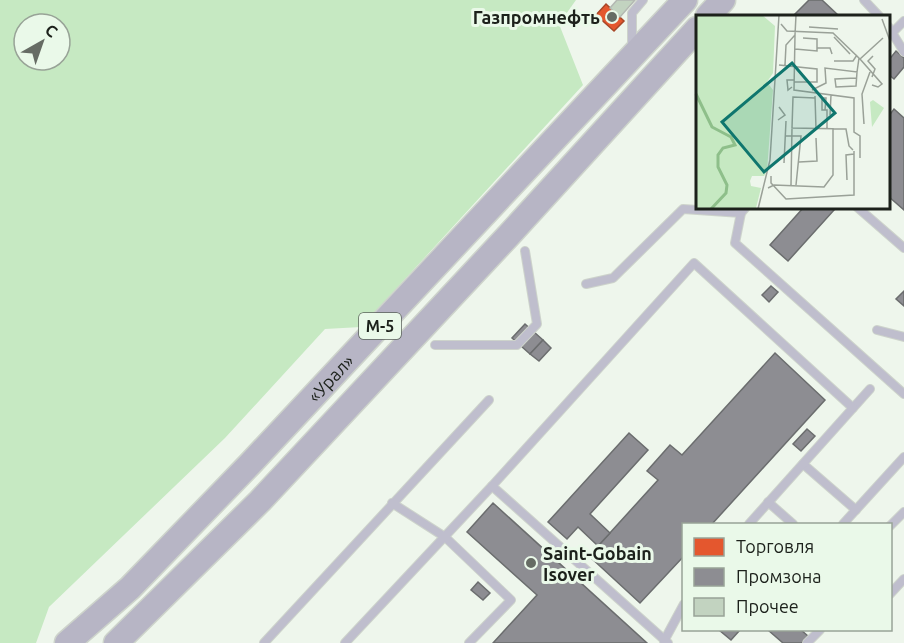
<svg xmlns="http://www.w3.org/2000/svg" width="904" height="643" font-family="Ubuntu,sans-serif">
<rect width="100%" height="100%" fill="#eef6ec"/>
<path fill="#c6e9c2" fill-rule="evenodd" d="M 0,0 L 576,0 L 559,24 L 583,85 L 361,327 L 325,329 L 225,438 L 49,607 L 36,643 L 0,643 ZM 24,24 L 60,24 L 60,60 L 24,60 Z"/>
<polygon fill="#e4572e" stroke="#a84728" stroke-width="1.5" points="606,4 624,21 614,31 596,15"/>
<g fill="#8d8d92" stroke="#6b6d6e" stroke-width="1.5">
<polygon points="809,0 822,0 839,16 793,16"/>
<polygon points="896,51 904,58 904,67 894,79 888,74 888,61"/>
<polygon points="894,109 904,118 904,210 888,196 888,117"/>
<polygon points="804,207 835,209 788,261 770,245"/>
<polygon points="771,286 778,292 769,302 762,295"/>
<polygon points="904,291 904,306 896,299"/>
<polygon points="525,324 543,340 530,354 512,338"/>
<polygon points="543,340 551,348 539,361 530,354"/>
<polygon points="775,353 825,400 712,524 684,524 684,556 640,603 589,556 658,480 647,471 670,445 682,455"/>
<polygon points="807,429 815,436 801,451 793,444"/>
<polygon points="629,433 648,450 590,514 610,533 598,546 578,527 567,539 548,522"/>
<polygon points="493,503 647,643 493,643 537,595 467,532"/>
<polygon points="478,582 490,593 483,600 471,590"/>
<polygon points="719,630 740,630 731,640"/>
<polygon points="768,630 801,630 808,636 802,643 783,643"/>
</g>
<polygon fill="#c2d3c0" stroke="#b3b8b2" stroke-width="1.5" points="617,0 635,0 620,17 610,8"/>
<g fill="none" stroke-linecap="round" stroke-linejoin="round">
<defs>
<g id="service">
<polyline points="864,0 879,16"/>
<polyline points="888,26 904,52"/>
<polyline points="888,37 904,21"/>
<polyline points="632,48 632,13 643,0"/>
<polyline points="746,207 741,213 735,243 904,394"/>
<polyline points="857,207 904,248"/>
<polyline points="586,284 613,278 683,209 741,213"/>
<polyline points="877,330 904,337"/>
<polyline points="435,345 517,345 537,324 525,251"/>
<polyline points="803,464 856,510"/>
<polyline points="768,502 793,524"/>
<polyline points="392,503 445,537 511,600 469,643"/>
<polyline points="749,524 870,389"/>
<polyline points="843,524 904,457"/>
<polyline points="890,526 904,512"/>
<polyline points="890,594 904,579"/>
<polyline points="664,641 684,604"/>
<polyline points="264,643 489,400"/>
<polyline points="345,643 492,486"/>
<polyline points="668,643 492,486 694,263 853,408"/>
<polyline points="807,643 820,630"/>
</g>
<g id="primary">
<polyline points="708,16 723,0"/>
<path id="s1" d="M 67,643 L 130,588 L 250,464 L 685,0"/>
<polyline points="116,643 260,501 509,235 697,29"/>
</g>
</defs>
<use href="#service" stroke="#cdd3cb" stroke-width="10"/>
<use href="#primary" stroke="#cdd3cb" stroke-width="27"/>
<use href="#service" stroke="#bfbecd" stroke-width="8"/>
<use href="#primary" stroke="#b7b5c5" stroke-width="24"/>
</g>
<g fill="#666c64" stroke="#eaf9e9" stroke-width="2">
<circle cx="612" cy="17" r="6"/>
<circle cx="531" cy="563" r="6"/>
</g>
<g text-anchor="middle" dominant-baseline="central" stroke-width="6" stroke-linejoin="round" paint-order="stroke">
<rect fill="#eaf9e9" stroke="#5a6259" stroke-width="1.5" x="359" y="313" width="42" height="26" rx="4.5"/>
<g font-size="16" font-weight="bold" fill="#1c211b">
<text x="380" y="326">М-5</text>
</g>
<g font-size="18" font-weight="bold" fill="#1c211b" stroke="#eaf9e9" text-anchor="end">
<text x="600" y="17">Газпромнефть</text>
<text x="543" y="553" text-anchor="start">Saint-Gobain<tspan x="543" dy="21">Isover</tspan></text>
</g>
<g font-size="18" fill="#1c211b" stroke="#eaf9e9">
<text stroke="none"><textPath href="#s1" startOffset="374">«Урал»</textPath></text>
</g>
</g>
<g transform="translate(696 15)">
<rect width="194" height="194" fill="#eef6ec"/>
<path d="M 0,0 L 66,0 L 79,11 L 77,58 L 71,67 L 77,75 L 71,156 L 68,161 L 56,161 L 54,166 L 55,171 L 65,173 L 60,193 L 0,193 ZM 177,85 L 188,93 L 176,112 L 174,87 Z" fill="#c6e9c2"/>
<path fill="none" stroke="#8ebf8a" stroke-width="3" d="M 0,79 L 16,112 L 35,122 L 39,130 L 27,133 L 22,140 L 22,152 L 31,170 L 30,178 L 15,194"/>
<path fill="none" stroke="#9aa198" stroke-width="1.5" d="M 186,4 L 194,26M 85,9 L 91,16 L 137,18 L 164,44 L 187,23M 113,12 L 142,14M 99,20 L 98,75 L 158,83 L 158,117 L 164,121 L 164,143M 138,22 L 154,39M 121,33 L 134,33 L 136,39M 99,34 L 121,36 L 121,24 L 107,23M 164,44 L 186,69 L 182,72 L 176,70M 138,46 L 157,46 L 161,40M 83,50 L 121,54 L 121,67 L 98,67M 89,50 L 90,30 L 99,20 L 100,0M 176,62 L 179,54 L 172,46 L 177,41M 160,63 L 139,64 L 140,72 L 160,71 L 161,57M 96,72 L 92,75 L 91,65 L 98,65M 116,75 L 130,68 L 129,53 L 161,57 L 163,43M 119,81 L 120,114M 119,83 L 97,82 L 96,113 L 150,114 L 153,131 L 157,135M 129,95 L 130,83 L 126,83 L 126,95 L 131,95 L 131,113M 134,100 L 135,80M 82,105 L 89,100 L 83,92M 168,109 L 166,79 L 174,57M 89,121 L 105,121 L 100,170M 103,147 L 121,146 L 120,123M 88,148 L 90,106M 75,161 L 75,168 L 90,184 L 158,180 L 158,136M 151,165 L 150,140 L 158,139M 95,170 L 96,113M 72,173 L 78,170 L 128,172 L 137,160 L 137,113M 62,194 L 74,145 L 83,0"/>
<path fill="#0f766e" fill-opacity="0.15" stroke="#0f766e" stroke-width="3" d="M 96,48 L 139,98 L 68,157 L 26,107 Z"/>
<rect width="194" height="194" fill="none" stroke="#1c211b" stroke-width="3"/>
</g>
<rect x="682" y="523" width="210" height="108" fill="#eaf9e9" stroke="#98a397" stroke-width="1.5"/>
<rect x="694" y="538" width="30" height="18" fill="#e4572e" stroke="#98a397" stroke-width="1.5"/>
<text x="736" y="553" font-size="18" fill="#1c211b">Торговля</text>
<rect x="694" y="568" width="30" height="18" fill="#8d8d92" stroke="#98a397" stroke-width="1.5"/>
<text x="736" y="583" font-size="18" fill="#1c211b">Промзона</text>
<rect x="694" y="598" width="30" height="18" fill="#c2d3c0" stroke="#98a397" stroke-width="1.5"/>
<text x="736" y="613" font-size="18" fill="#1c211b">Прочее</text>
<g transform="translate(42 42) rotate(40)"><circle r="28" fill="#eaf9e9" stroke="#98a397" stroke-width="1.5"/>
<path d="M0-4.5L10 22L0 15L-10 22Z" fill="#666c64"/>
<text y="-9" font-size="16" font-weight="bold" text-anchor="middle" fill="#1c211b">С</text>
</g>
</svg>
